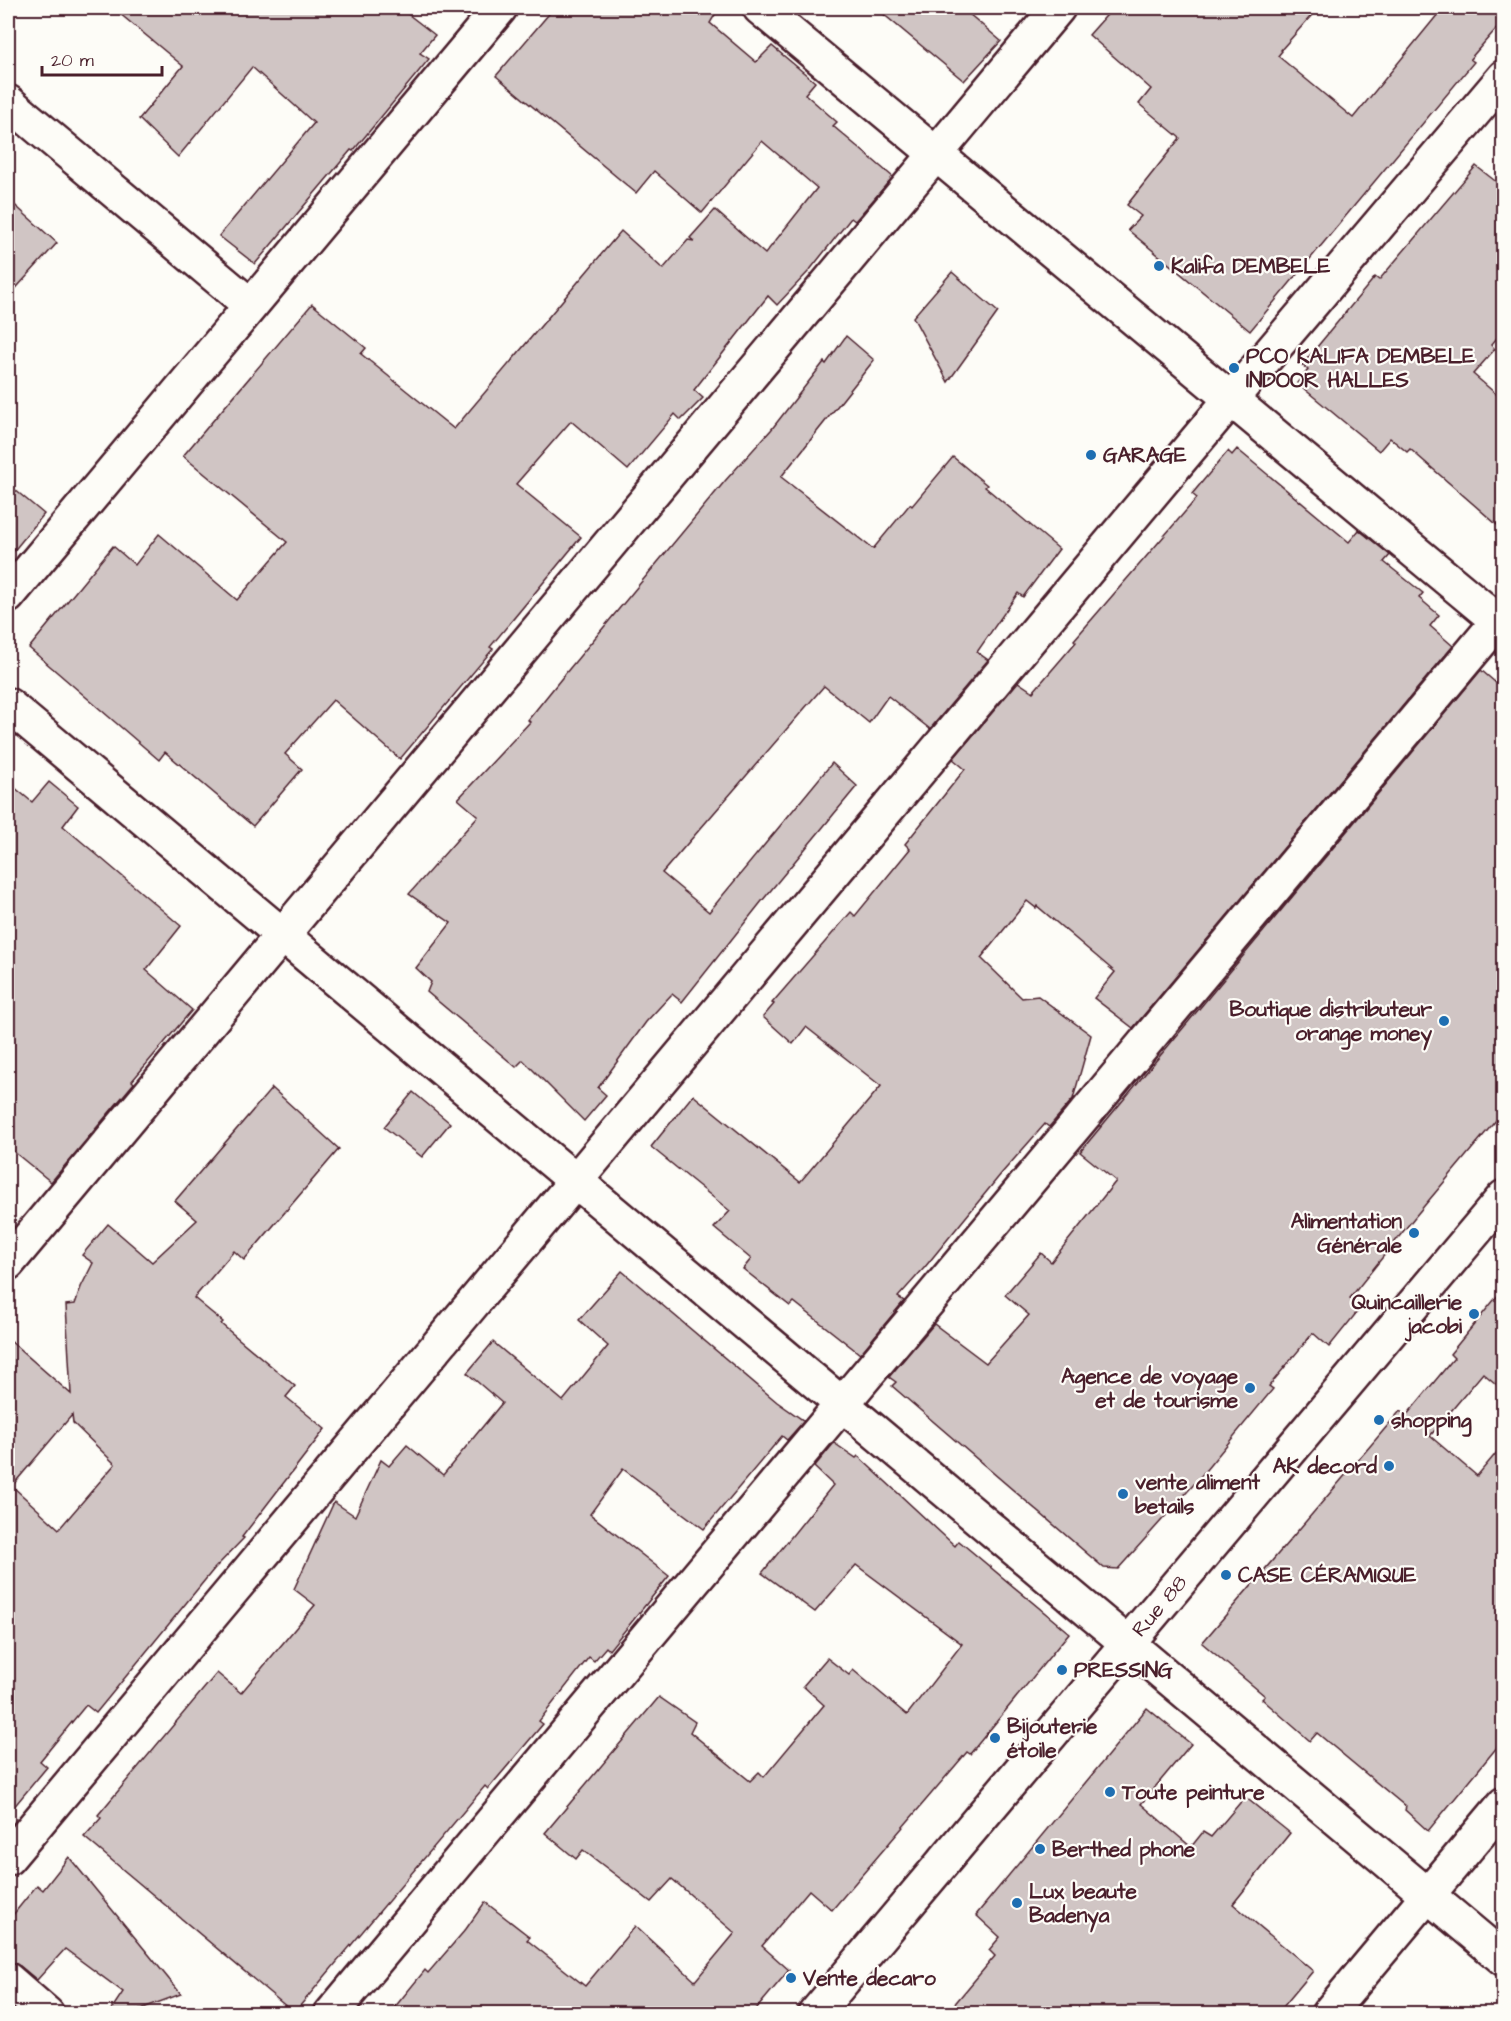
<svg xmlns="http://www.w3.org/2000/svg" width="1511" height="2021" font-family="'Architects Daughter',sans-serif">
<rect width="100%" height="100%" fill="#fdfcf7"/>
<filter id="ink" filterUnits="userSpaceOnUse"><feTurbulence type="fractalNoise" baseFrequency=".0167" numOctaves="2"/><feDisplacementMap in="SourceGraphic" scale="12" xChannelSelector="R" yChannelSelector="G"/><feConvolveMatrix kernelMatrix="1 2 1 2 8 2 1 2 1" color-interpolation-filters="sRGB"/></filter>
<g filter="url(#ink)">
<g fill="#d0c5c4" stroke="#4a1f2b" stroke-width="1.5" fill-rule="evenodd">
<polygon points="113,8 400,8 435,35 420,53 429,59 353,151 351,150 255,264 219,236 314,123 252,67 178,157 139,119 183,66"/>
<polygon points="554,8 719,8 710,23 756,62 772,46 815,82 805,94 837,122 833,126 893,177 855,221 851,218 809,271 777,305 768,296 694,390 703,398 681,420 675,414 628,470 571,421 516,484 581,537 490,647 493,649 400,759 333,700 285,754 302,769 253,826 165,752 159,760 29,648 113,546 135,565 159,534 237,600 287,542 183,456 312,304 366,348 361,354 454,429 621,231 663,269 688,240 694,241 690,238 715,210 765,254 817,188 762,141 702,213 654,171 636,193 496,76"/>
<polygon points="876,8 962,8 1001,41 964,81"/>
<polygon points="1113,8 1318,8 1281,50 1282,51 1278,56 1353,118 1443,8 1503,8 1503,21 1470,59 1474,62 1250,331 1128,230 1141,216 1127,205 1180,138 1139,104 1151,89 1089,35"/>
<polygon points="1476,166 1503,187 1503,331 1491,345 1495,349 1473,374 1503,400 1503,530 1410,449 1407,452 1390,438 1379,451 1297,383 1308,370 1302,365 1375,277 1379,280"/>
<polygon points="8,199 57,243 8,297"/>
<polygon points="952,272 998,312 948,382 913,317"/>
<polygon points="846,336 874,360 781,477 873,549 910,504 912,506 953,457 987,485 985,487 1059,549 1023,597 1018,593 977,652 988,660 930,729 888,696 869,723 824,686 662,873 709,912 832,763 857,786 762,901 682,1002 672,994 646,1022 598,1088 606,1095 584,1121 523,1060 516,1067 427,992 431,982 416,968 451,923 409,894 478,816 458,799 530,722 528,720 565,674 725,481 771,430 824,362 826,364"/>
<polygon points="1237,449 1349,542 1359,530 1390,555 1384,562 1423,593 1419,598 1439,615 1430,626 1453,646 1133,1028 1094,998 1115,972 1037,906 1036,908 1027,901 981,958 1022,998 1038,996 1091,1035 1073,1099 1049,1127 1045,1124 1001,1174 925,1267 898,1297 904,1301 860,1354 794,1302 790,1306 743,1269 751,1259 714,1228 730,1211 651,1147 693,1095 800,1182 881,1086 806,1027 793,1044 763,1017 774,1004 772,1003 851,912 855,916 910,849 905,844 965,769 953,759 1018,682 1033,692 1076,642 1074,640 1197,498 1192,494 1228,451 1232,455"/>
<polygon points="8,484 44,514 8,558"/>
<polygon points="1481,670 1503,689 1503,1112 1414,1218 1350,1298 1362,1306 1329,1347 1313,1333 1269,1386 1273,1389 1196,1482 1118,1569 1104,1568 892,1386 896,1382 889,1377 934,1324 986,1363 1029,1315 1005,1295 1041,1253 1051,1262 1116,1181 1080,1152"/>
<polygon points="8,782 32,802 49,782 78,806 63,826 181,926 146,970 192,1010 132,1081 134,1083 51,1182 8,1147"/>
<path d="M 272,1088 L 339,1149 L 244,1260 L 234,1251 L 194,1298 L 223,1322 L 221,1324 L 295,1386 L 286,1397 L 325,1429 L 242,1537 L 244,1538 L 214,1569 L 96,1713 L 86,1705 L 40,1761 L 47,1767 L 8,1814 L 8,1339 L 71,1394 L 66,1305 L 75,1304 L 81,1287 L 93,1263 L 82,1255 L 108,1224 L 152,1262 L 197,1220 L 175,1201 ZM 72,1415 L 73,1423 L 115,1464 L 59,1529 L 12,1486 Z"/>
<polygon points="413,1092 450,1123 422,1157 384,1127"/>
<polygon points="622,1271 777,1402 804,1421 787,1440 782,1436 704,1529 623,1469 590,1514 669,1576 609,1650 606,1647 594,1661 589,1657 539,1721 543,1724 488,1789 485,1786 294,2013 84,1837 101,1818 98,1815 217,1673 241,1693 315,1605 294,1589 334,1502 355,1516 381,1460 389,1466 407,1445 443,1475 502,1403 467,1373 493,1342 563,1401 608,1346 579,1320"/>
<polygon points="1503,1289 1503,1390 1483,1373 1430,1436 1477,1476 1503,1445 1503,1740 1428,1831 1405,1810 1406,1807 1317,1733 1310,1741 1262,1699 1265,1696 1202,1643 1400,1411 1406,1416 1454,1358 1450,1354"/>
<polygon points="834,1443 856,1458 858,1456 955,1546 959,1541 1069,1633 970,1754 967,1752 832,1910 809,1890 762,1946 789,1970 753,2013 390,2013 425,1970 428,1973 466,1929 485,1902 530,1937 527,1940 585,1986 635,1926 695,1981 735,1933 672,1879 651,1902 583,1850 576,1859 545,1833 659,1697 695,1722 690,1732 750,1781 759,1772 764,1777 824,1705 803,1686 827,1658 849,1675 853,1670 907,1715 962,1644 856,1565 815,1612 762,1573 833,1485 814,1467"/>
<polygon points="1147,1708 1191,1744 1141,1804 1191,1847 1203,1832 1211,1837 1245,1797 1290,1833 1233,1904 1313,1971 1278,2013 947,2013 995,1956 989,1950 1000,1937 976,1915"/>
<polygon points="69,1857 181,1994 130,2013 109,2013 123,1992 65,1949 37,1980 20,1966 8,1962 8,1921 37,1885 43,1890"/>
</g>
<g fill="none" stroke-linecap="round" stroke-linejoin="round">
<defs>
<g id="street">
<polyline points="760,8 1504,626"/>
<polyline points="8,102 250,305"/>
<polyline points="8,596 500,8"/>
<polyline points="8,705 1504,1959"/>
<polyline points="8,1263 1058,8"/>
<polyline points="8,1858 1231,399 1504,77"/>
<polyline points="8,1980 47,2014"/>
<polyline points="331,2014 1504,614"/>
<polyline points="1328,2014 1504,1804"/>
</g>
<g id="secondary">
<path id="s1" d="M 815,2014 L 1504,1197"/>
</g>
</defs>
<use href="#street" stroke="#4a1f2b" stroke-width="38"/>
<use href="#secondary" stroke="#4a1f2b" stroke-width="38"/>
<use href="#street" stroke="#fdfcf7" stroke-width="33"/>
<use href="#secondary" stroke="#fdfcf7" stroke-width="33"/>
</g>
</g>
<g fill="#1f6fb2" stroke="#fdfcf7" stroke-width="2">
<circle cx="1159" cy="266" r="6"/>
<circle cx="1234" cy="368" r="6"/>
<circle cx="1091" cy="455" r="6"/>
<circle cx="1444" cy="1021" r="6"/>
<circle cx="1414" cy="1233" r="6"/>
<circle cx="1474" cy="1314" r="6"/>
<circle cx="1250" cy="1388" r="6"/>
<circle cx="1379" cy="1420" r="6"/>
<circle cx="1389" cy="1466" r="6"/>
<circle cx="1123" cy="1494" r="6"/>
<circle cx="1226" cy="1575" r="6"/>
<circle cx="1062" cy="1670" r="6"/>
<circle cx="995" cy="1738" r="6"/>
<circle cx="1110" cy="1792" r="6"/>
<circle cx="1040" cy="1849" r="6"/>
<circle cx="1017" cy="1903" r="6"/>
<circle cx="791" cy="1978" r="6"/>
</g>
<g text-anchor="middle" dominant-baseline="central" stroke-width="4.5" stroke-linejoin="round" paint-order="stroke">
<g font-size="21" font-weight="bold" fill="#4a1f2b" stroke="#fdfcf7" text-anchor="start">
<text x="1171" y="266">Kalifa DEMBELE</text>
<text x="1246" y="356">PCO KALIFA DEMBELE<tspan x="1246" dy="24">INDOOR HALLES</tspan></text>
<text x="1103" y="455">GARAGE</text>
<text x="1432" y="1009" text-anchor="end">Boutique distributeur<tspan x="1432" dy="24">orange money</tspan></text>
<text x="1402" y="1221" text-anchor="end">Alimentation<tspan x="1402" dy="24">Générale</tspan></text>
<text x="1462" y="1302" text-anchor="end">Quincaillerie<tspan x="1462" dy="24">jacobi</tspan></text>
<text x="1238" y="1376" text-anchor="end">Agence de voyage<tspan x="1238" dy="24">et de tourisme</tspan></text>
<text x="1391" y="1420">shopping</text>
<text x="1377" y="1466" text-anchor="end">AK decord</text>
<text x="1135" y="1482">vente aliment<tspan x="1135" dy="24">betails</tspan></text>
<text x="1238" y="1575">CASE CÉRAMIQUE</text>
<text x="1074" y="1670">PRESSING</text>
<text x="1007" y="1726">Bijouterie<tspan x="1007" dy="24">étoile</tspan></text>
<text x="1122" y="1792">Toute peinture</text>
<text x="1052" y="1849">Berthed phone</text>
<text x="1029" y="1891">Lux beaute<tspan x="1029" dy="24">Badenya</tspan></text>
<text x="803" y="1978">Vente decaro</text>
</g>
<g font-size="21" fill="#4a1f2b" stroke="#fdfcf7">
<text stroke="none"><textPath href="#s1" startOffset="534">Rue 88</textPath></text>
</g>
</g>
<rect width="1511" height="2021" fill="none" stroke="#fdfcf7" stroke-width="30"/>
<rect x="15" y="15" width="1481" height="1991" fill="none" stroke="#4a1f2b" stroke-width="2" filter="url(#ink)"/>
<path d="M42 66v9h120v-9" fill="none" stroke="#4a1f2b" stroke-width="3"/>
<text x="51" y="66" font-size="18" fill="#4a1f2b" stroke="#fdfcf7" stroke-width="4.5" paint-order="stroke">20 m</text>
</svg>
